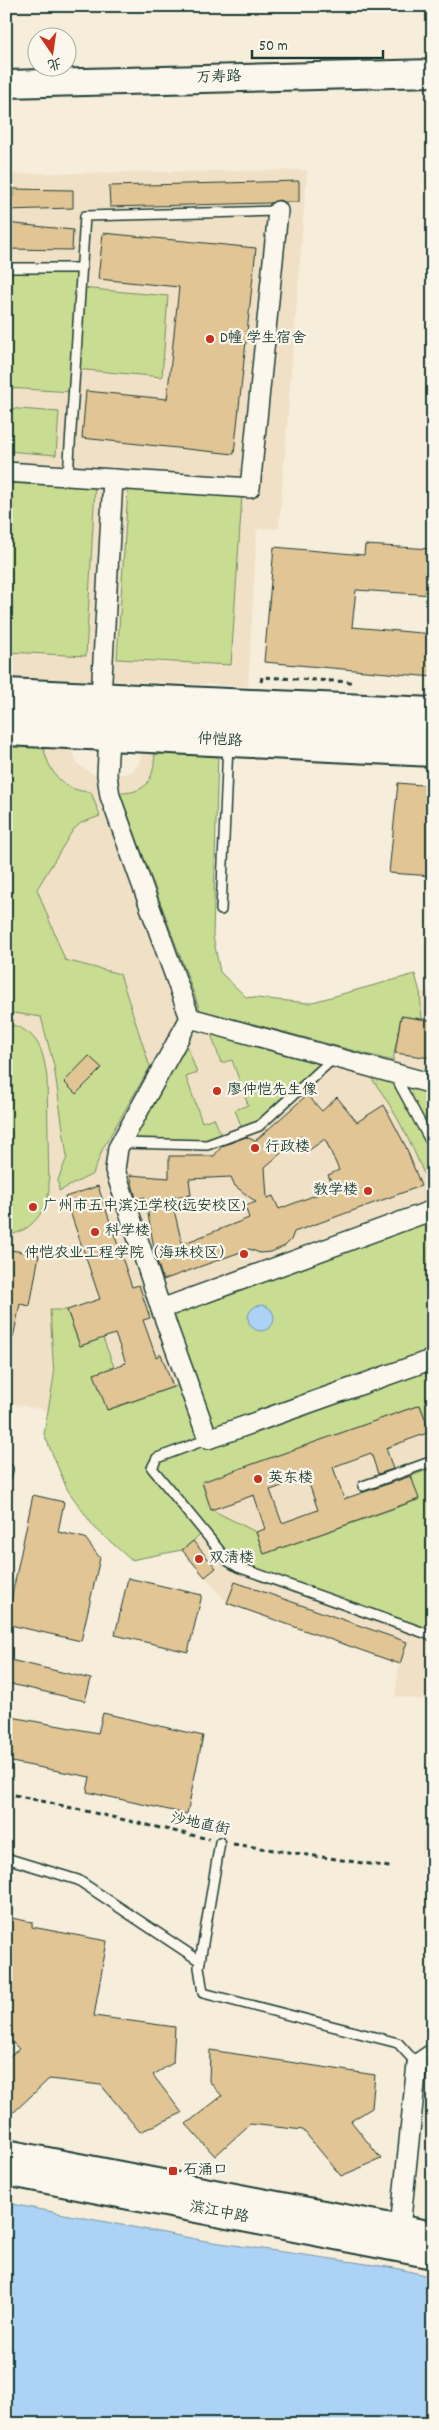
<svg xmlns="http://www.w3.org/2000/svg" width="439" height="2430" font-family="Dekko,'LXGW WenKai TC',sans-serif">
<rect width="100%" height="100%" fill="#f6eddb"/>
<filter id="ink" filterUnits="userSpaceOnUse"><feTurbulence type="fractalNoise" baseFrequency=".02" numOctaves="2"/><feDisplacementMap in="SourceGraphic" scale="10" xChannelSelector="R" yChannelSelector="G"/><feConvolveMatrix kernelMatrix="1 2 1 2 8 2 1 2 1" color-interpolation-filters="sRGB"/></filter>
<g filter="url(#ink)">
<g fill="#f0e1c6">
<polygon points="307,170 279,528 257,529 248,686 6,677 6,174"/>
<polygon points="6,745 71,747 77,764 93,774 124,774 131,772 138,766 143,749 218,752 213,936 220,973 246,998 309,1003 415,974 420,992 433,992 433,1701 395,1696 399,1664 227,1603 182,1550 131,1560 94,1527 67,1489 44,1434 48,1411 6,1402"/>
<polygon points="433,1737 433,1870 421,1869"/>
</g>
<g fill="#c8dd92" stroke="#748d63">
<polygon points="6,268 82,268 81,288 168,296 162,377 75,369 73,392 6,388"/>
<polygon points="6,408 59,412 56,455 6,451"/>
<polygon points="6,483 95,487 86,656 6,652"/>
<polygon points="128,489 242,496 231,665 117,659"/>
<path d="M 6,745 L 43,746 C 49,772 62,791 91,792 L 100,816 L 81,823 L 73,830 L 37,889 L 65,960 L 120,974 L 150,1067 L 103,1148 L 93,1174 L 59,1191 L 58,1180 L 67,1157 L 54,1066 L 41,1017 L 6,1012 Z"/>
<path d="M 155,749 L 218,752 L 213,936 L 220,972 L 246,997 L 309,1003 L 415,974 L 420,992 L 422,1019 L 401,1016 L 393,1061 L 200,1010 L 120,793 C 151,793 154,775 155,749 Z"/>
<polygon points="207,1022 336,1056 259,1126 243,1131 235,1110 248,1105 232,1060 221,1063"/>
<path d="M 6,1023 C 38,1031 43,1048 47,1078 L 49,1192 C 43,1216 31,1231 6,1236 Z"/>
<polygon points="182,1032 197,1073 186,1077 202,1122 214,1118 223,1139 207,1145 121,1143"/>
<path d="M 375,1072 L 433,1092 L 433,1197 C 417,1155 399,1115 372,1079 Z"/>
<polygon points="433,1210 433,1439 420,1405 202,1483 212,1510 256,1532 264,1554 418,1500 411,1476 433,1468 433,1618 431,1635 238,1567 203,1533 182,1550 131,1560 94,1527 67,1489 44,1434 54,1376 50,1310 67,1310 80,1346 103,1338 114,1367 95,1374 108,1410 188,1382 161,1309"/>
</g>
<g fill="#acd3f6" stroke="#7497a8">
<circle cx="261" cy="1318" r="13"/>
<polygon points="6,2203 206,2241 395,2268 433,2277 433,2424 6,2424"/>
</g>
<g fill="#e1c595" stroke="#1f3d34" fill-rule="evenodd">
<polygon points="299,181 299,202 285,202 279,200 271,203 110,207 109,186"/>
<polygon points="14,189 73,190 73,208 6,210 6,196 14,196"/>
<polygon points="6,223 73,230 72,250 6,249"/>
<polygon points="103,233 256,248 234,454 82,438 86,391 167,399 179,287 98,279"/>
<polygon points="365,545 433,549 433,595 356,590 352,627 433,634 433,677 264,662 274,547 364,555"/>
<polygon points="398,783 433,786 433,876 389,873"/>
<polygon points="401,1016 433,1021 431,1058 395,1053"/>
<polygon points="89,1056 102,1068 76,1094 64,1082"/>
<path d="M 307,1095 L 322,1111 L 337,1097 L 357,1122 L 384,1105 L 406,1147 L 421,1186 L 294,1232 L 291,1240 L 285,1246 L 271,1252 L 260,1253 L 249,1249 L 163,1280 L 155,1254 L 145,1197 L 136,1199 L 130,1175 L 169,1178 L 169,1156 L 214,1156 L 222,1146 L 246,1137 L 255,1141 ZM 301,1136 L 305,1153 L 325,1139 L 339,1170 L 328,1175 L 334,1188 L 279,1209 L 273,1196 L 267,1198 L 265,1167 ZM 231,1177 L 235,1186 L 256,1202 L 245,1206 L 249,1218 L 182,1244 L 171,1197 L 191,1195 L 189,1179 Z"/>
<polygon points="98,1186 132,1287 139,1285 150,1318 143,1320 156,1357 161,1354 173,1387 107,1410 94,1374 126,1363 115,1334 80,1346 67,1310 100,1299 65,1197"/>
<polygon points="6,1249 39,1255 30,1306 20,1304 13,1338 6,1337"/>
<path d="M 420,1405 L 430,1432 L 386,1448 L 393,1469 L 378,1474 L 371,1453 L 333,1467 L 344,1499 L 411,1476 L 419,1499 L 264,1554 L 256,1532 L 265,1529 L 254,1495 L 211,1510 L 202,1482 ZM 307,1478 L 318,1510 L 282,1523 L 270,1490 Z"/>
<polygon points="33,1495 64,1502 58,1532 85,1538 100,1558 81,1641 6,1624"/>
<polygon points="193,1541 216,1568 205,1577 182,1550"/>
<polygon points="128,1578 202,1595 188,1652 115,1635"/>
<polygon points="235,1582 407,1642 400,1664 227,1603"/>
<polygon points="6,1659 91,1679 85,1701 6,1683"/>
<polygon points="103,1713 203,1736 187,1814 87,1792 90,1777 6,1761 6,1716 98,1733"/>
<polygon points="6,1917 32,1922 32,1927 107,1941 94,2016 175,2027 173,2063 153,2075 182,2113 140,2132 101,2085 49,2079 14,2112 6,2104 6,2059 19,2049 6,2036"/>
<polygon points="210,2050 375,2075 372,2108 351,2121 381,2159 341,2176 303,2130 250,2124 215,2156 186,2124 222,2096 209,2081"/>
</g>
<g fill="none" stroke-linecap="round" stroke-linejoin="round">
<defs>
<g id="lane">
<polyline points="6,268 82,268"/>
<polyline points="68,476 85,216 278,211"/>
<polyline points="221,910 228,744"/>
<polyline points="395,1076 433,1146"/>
<polyline points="121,1143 207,1145 259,1126 335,1057"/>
<polyline points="208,1439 157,1458 152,1468 228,1561 238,1567 433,1636"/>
<polyline points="6,1478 8,1469"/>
<polyline points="363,1486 433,1461"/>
<polyline points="220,1842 199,1967 203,1993 398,2043 417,2064"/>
<polyline points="6,1858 78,1880 200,1961"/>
</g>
<g id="street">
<polyline points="6,472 113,479"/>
<polyline points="101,697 113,479 250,488 278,211"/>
<polyline points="109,736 107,775 110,796 190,1018 433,1084"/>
<polyline points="190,1018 118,1148 115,1170 161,1309 208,1439 433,1359"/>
<polyline points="161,1309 433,1210"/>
<polyline points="400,2228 417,2064 433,2053"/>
</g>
<g id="secondary">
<polyline points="6,84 433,73"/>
<polyline points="6,692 433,711"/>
<polyline points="6,732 433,753"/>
<polyline points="6,2153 433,2235"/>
<polyline points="6,2172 433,2255"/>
</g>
<polyline id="highway" points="6,708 433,731"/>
</defs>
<use href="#lane" stroke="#1f3d34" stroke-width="12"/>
<use href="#street" stroke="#1f3d34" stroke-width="22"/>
<use href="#secondary" stroke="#1f3d34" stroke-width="30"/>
<use href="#highway" stroke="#1f3d34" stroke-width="31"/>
<g stroke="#1f3d34" stroke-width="3" stroke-dasharray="5 4" stroke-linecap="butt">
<polyline points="261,682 262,677 351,682"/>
<polyline points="6,1793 209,1839"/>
<polyline points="233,1844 390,1867"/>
</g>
<use href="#lane" stroke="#fbf7ec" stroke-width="9"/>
<use href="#street" stroke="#fbf7ec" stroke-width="19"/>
<use href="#secondary" stroke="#fbf7ec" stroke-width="26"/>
<use href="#highway" stroke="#fbf7ec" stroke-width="28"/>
</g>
</g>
<g fill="#c8321e" stroke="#fbf7ec" stroke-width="2">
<circle cx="210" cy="339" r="5"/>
<circle cx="217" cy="1091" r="5"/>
<circle cx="255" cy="1148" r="5"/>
<circle cx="368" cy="1191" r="5"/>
<circle cx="33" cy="1207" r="5"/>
<circle cx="95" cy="1232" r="5"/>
<circle cx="244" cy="1254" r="5"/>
<circle cx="258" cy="1479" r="5"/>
<circle cx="199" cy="1559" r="5"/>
<rect x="168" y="2166" width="10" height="10" rx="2.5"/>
</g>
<g text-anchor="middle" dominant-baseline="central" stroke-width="4.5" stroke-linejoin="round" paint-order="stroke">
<g font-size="15" fill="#1f3d34" stroke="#fbf7ec">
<text transform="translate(219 78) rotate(-2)">万寿路</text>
<text transform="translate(220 741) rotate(3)">仲恺路</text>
<text transform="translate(200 1825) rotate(12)">沙地直街</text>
<text transform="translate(219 2213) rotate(11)">滨江中路</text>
</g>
<g font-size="15" fill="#1f3d34" stroke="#fbf7ec" text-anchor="start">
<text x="220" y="339">D幢 学生宿舍</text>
<text x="227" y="1091">廖仲恺先生像</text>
<text x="265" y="1148">行政楼</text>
<text x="358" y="1191" text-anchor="end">教学楼</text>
<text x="43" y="1207">广州市五中滨江学校(远安校区)</text>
<text x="105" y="1232">科学楼</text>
<text x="234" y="1254" text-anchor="end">仲恺农业工程学院（海珠校区）</text>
<text x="268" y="1479">英东楼</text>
<text x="209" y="1559">双清楼</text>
<text x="183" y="2171">石涌口</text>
</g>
</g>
<rect width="439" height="2430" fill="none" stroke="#fbf7ec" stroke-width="25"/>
<rect x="12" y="12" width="414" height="2405" fill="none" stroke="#1f3d34" stroke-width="2" filter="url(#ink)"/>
<g transform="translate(52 52) rotate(167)"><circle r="24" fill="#fbf7ec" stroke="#a3ada2"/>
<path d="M0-4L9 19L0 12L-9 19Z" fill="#c8321e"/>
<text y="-8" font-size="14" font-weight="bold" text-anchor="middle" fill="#1f3d34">北</text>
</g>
<path d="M252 50v8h131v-8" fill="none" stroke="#1f3d34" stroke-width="2.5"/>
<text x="259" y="50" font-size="15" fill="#1f3d34" stroke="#fbf7ec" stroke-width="4" paint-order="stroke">50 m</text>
</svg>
